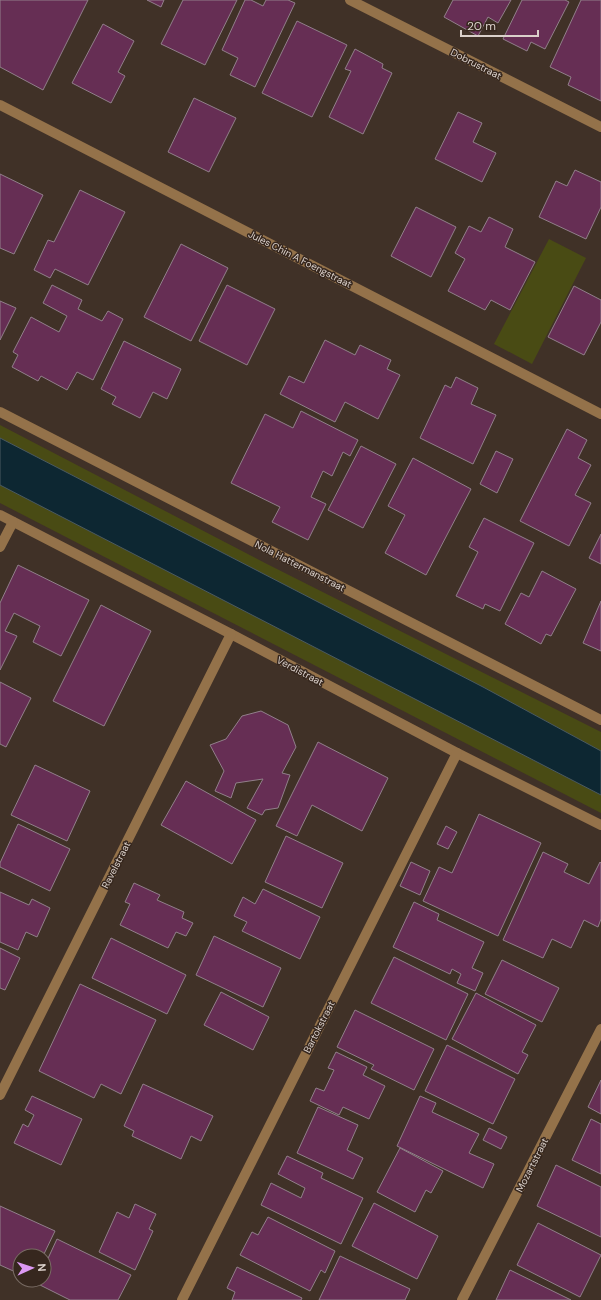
<svg xmlns="http://www.w3.org/2000/svg" width="601" height="1300" font-family="'DM Sans',sans-serif">
<rect width="100%" height="100%" fill="#403127"/>
<g fill="#494b14">
<polygon points="549,239 586,258 532,364 494,344"/>
<polygon points="0,425 265,563 601,732 601,751 483,687 0,438"/>
<polygon points="0,485 601,795 601,813 0,503"/>
</g>
<polygon fill="#0d2732" stroke="#4a5a60" points="0,438 483,687 601,751 601,795 0,485"/>
<g fill="#662e54" stroke="#917f8a">
<polygon points="0,0 88,0 43,90 0,67"/>
<polygon points="147,0 164,0 161,7"/>
<polygon points="183,0 237,0 205,65 161,44"/>
<polygon points="245,0 251,0 263,6 266,0 288,0 295,3 255,87 230,75 238,58 222,50"/>
<polygon points="453,0 511,0 498,23 488,17 478,36 444,17"/>
<polygon points="522,0 565,0 569,2 545,49 531,42 527,51 503,39"/>
<polygon points="581,0 601,0 601,101 568,85 571,77 550,67"/>
<polygon points="297,21 347,45 312,117 262,93"/>
<polygon points="103,24 134,41 118,72 125,76 111,103 72,83"/>
<polygon points="355,49 383,64 382,68 392,73 363,134 329,117 351,71 345,69"/>
<polygon points="194,98 236,118 209,172 168,152"/>
<polygon points="458,112 482,123 473,142 496,153 482,182 435,159"/>
<polygon points="575,170 601,182 601,207 586,239 539,217 556,181 567,186"/>
<polygon points="0,174 43,195 14,254 0,248"/>
<polygon points="80,190 125,212 88,285 55,269 50,278 34,270 48,240 54,242"/>
<polygon points="416,207 456,227 431,277 391,256"/>
<polygon points="489,217 513,229 505,247 535,262 510,310 491,300 485,310 448,291 465,259 455,253 469,226 481,232"/>
<polygon points="181,244 228,268 191,341 144,317"/>
<polygon points="52,285 82,300 78,309 102,321 108,311 123,319 93,380 77,372 67,390 41,376 38,381 12,367 18,355 13,352 31,317 59,332 67,316 43,303"/>
<polygon points="227,285 275,309 247,365 199,341"/>
<polygon points="574,286 601,300 601,322 584,355 548,337"/>
<polygon points="0,301 16,308 0,340"/>
<polygon points="325,340 355,355 360,345 391,360 387,369 400,375 378,419 345,402 335,422 280,394 289,376 304,383"/>
<polygon points="124,341 181,369 167,399 153,392 140,418 112,404 116,397 101,389"/>
<polygon points="456,377 478,388 471,404 496,415 473,464 420,438 445,385 451,388"/>
<polygon points="301,411 358,440 350,456 343,452 332,476 323,471 311,497 326,504 308,540 272,522 280,507 231,483 265,414 293,428"/>
<polygon points="567,429 587,440 578,458 591,465 575,495 591,503 569,546 520,521"/>
<polygon points="361,446 396,464 363,528 328,510"/>
<polygon points="496,451 513,459 497,493 480,484"/>
<polygon points="413,458 471,489 426,575 385,553 405,515 388,506"/>
<polygon points="484,518 534,543 500,611 485,604 483,609 456,596 478,552 469,547"/>
<polygon points="601,534 601,564 589,558"/>
<polygon points="18,565 89,600 61,656 33,642 40,626 14,613 5,631 17,636 0,670 0,603"/>
<polygon points="542,571 576,589 551,636 546,634 541,644 505,624 521,593 529,597"/>
<polygon points="601,601 601,651 583,643"/>
<polygon points="101,605 151,631 104,726 53,701"/>
<polygon points="0,682 31,698 6,747 0,744"/>
<polygon points="261,711 288,725 296,747 282,773 290,775 278,808 265,810 262,815 247,808 263,779 236,783 231,798 215,791 224,771 210,745 226,739 242,716"/>
<polygon points="318,742 388,778 362,831 312,805 297,836 276,826"/>
<polygon points="35,765 90,791 67,841 11,815"/>
<polygon points="186,781 256,820 232,864 161,825"/>
<polygon points="479,814 541,843 498,936 423,901 439,867 452,873"/>
<polygon points="18,824 70,849 50,891 0,867 0,863"/>
<polygon points="446,826 457,832 448,849 437,844"/>
<polygon points="286,836 343,863 322,908 265,882"/>
<polygon points="543,852 568,864 564,872 589,884 600,862 601,863 601,919 598,927 584,920 571,948 552,939 543,958 503,940"/>
<polygon points="411,862 430,871 420,895 400,886"/>
<polygon points="134,883 160,895 157,900 184,912 182,918 193,923 186,936 176,932 168,948 120,925 130,904 125,902"/>
<polygon points="263,889 320,917 300,959 242,931 247,922 234,916 243,897 255,904"/>
<polygon points="0,892 29,905 32,899 50,908 37,937 26,932 18,950 0,942"/>
<polygon points="414,902 439,914 437,920 484,942 472,968 483,973 475,991 457,983 461,974 452,969 450,974 393,947"/>
<polygon points="214,936 281,968 263,1007 196,975"/>
<polygon points="111,938 186,975 167,1014 92,978"/>
<polygon points="0,948 20,958 5,990 0,988"/>
<polygon points="394,957 468,994 446,1040 371,1003"/>
<polygon points="502,960 559,988 542,1022 485,994"/>
<polygon points="80,984 156,1020 121,1094 101,1084 94,1098 39,1071"/>
<polygon points="221,992 269,1017 253,1050 204,1025"/>
<polygon points="476,993 536,1025 522,1052 528,1055 518,1074 452,1039"/>
<polygon points="355,1010 434,1049 414,1090 371,1069 374,1065 337,1047"/>
<polygon points="447,1045 515,1079 493,1124 425,1091"/>
<polygon points="336,1052 367,1067 363,1075 385,1086 369,1119 343,1107 339,1115 310,1101 316,1088 324,1091 334,1070 328,1068"/>
<polygon points="601,1080 601,1114 588,1107"/>
<polygon points="143,1084 213,1116 201,1141 191,1136 181,1159 132,1136 134,1131 124,1126"/>
<polygon points="32,1096 82,1119 61,1165 14,1143 23,1124 28,1127 34,1115 25,1110"/>
<polygon points="420,1096 436,1103 432,1112 479,1134 469,1153 494,1164 483,1188 397,1146"/>
<polygon points="318,1107 358,1125 347,1150 363,1158 353,1179 297,1153"/>
<polygon points="591,1119 601,1124 601,1174 572,1160"/>
<polygon points="489,1128 507,1137 501,1149 483,1140"/>
<polygon points="400,1148 443,1171 431,1193 426,1190 415,1212 377,1192"/>
<polygon points="287,1156 323,1173 321,1178 363,1198 341,1244 261,1205 271,1183 301,1198 305,1188 278,1174"/>
<polygon points="556,1165 601,1187 601,1237 537,1206"/>
<polygon points="374,1203 438,1236 417,1279 352,1246"/>
<polygon points="135,1204 156,1214 149,1229 153,1231 135,1270 99,1252 117,1212 129,1218"/>
<polygon points="0,1206 55,1231 43,1256 20,1256 20,1274 0,1265"/>
<polygon points="268,1217 335,1251 325,1273 321,1270 310,1291 240,1255 252,1232 258,1235"/>
<polygon points="538,1223 601,1255 580,1297 517,1265"/>
<polygon points="57,1239 131,1275 118,1300 70,1300 36,1283 38,1280 44,1280 44,1267"/>
<polygon points="340,1256 410,1289 405,1300 319,1300"/>
<polygon points="237,1267 302,1298 301,1300 232,1300 235,1292 227,1288"/>
<polygon points="510,1270 571,1300 496,1300"/>
</g>
<g fill="none" stroke-linecap="round" stroke-linejoin="round">
<g stroke="#94724a" stroke-width="10">
<polyline points="350,0 601,127"/>
<polyline points="0,105 601,414"/>
<polyline points="0,412 601,720"/>
<polyline points="0,515 231,634 457,753 601,825"/>
<polyline points="0,547 13,522"/>
<polyline points="0,1095 231,634"/>
<polyline points="182,1300 457,753"/>
<polyline points="462,1300 601,1029"/>
</g>
</g>
<g text-anchor="middle" dominant-baseline="central" stroke-width="3" stroke-linejoin="round" paint-order="stroke">
<g font-size="10" fill="#dad0ca" stroke="#36271e">
<text transform="translate(476 64) rotate(27)">Dobrustraat</text>
<text transform="translate(300 259) rotate(27)">Jules Chin A Foengstraat</text>
<text transform="translate(300 566) rotate(27)">Nola Hattermanstraat</text>
<text transform="translate(300 671) rotate(28)">Verdistraat</text>
<text transform="translate(116 865) rotate(-63)">Ravelstraat</text>
<text transform="translate(319 1027) rotate(-63)">Bartokstraat</text>
<text transform="translate(532 1165) rotate(-63)">Mozartstraat</text>
</g>
</g>
<g transform="translate(32 1268) rotate(87)"><circle r="19" fill="#36271e" stroke="#786b63"/>
<path d="M0-3L7 15L0 10L-7 15Z" fill="#dd99f4"/>
<text y="-6" font-size="11" font-weight="bold" text-anchor="middle" fill="#dad0ca">N</text>
</g>
<path d="M461 30v6h77v-6" fill="none" stroke="#dad0ca" stroke-width="2"/>
<text x="467" y="30" font-size="12" fill="#dad0ca" stroke="#36271e" stroke-width="3" paint-order="stroke">20 m</text>
</svg>
